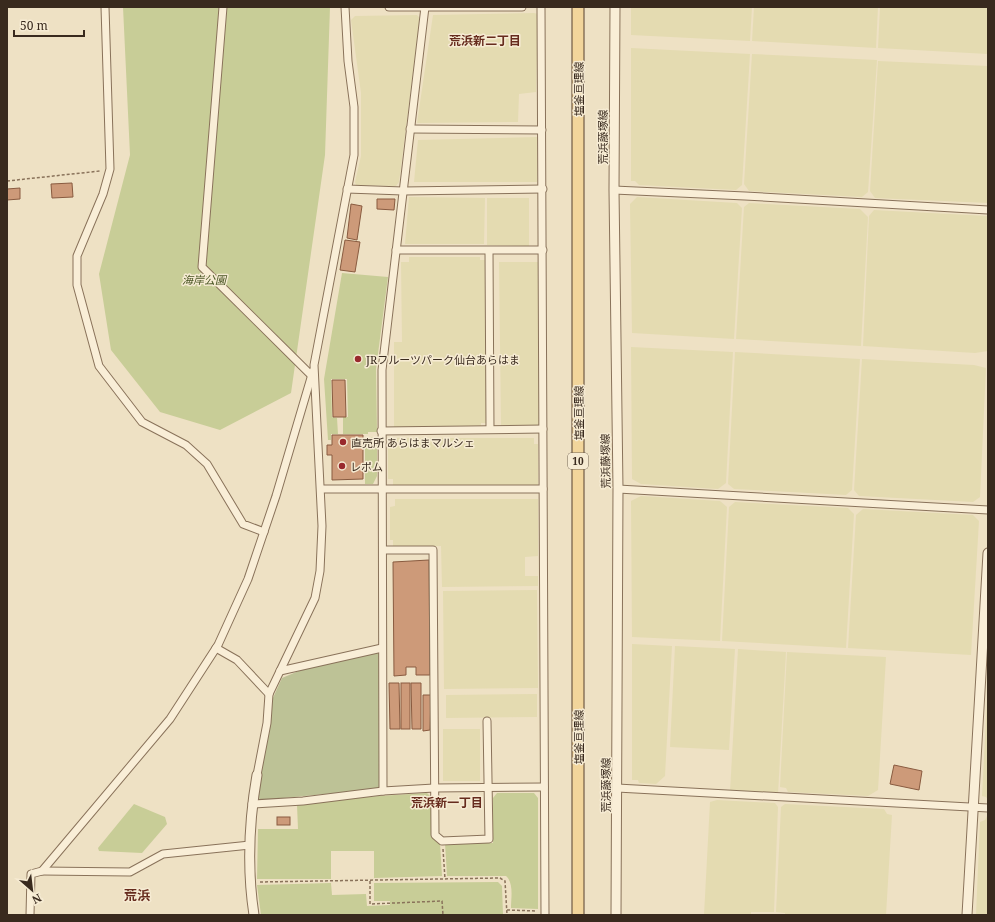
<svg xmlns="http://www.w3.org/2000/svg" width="995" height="922" font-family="'Noto Serif','Noto Sans JP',serif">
<rect width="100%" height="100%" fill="#eee1c4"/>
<g fill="#e4dbb1">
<polygon points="631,7 752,7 750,41 631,35"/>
<polygon points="754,7 878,7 876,48 752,41"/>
<polygon points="880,7 988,7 988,54 878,48"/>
<polygon points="534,13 538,14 536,92 519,94 518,122 417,123 433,15"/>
<polygon points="417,15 420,18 399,182 396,186 356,185 355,182 361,156 361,93 351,20 355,16"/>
<polygon points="631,48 750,54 742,185 736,190 639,185 635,181 631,181"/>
<polygon points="752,54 877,60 868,192 862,197 749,191 744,184"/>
<polygon points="878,61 988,66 988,203 875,198 870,191"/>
<polygon points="537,137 537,182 414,182 418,140"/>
<polygon points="409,197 485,198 484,244 405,244"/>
<polygon points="637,197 737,203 742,208 734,339 632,333 630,204"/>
<polygon points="487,198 529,198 529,246 487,245"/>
<polygon points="749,203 860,209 868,217 861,346 736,339 744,207"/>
<polygon points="874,210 988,216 988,351 975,353 863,346 869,216"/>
<polygon points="409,257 480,257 480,260 486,260 487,423 481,423 481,427 394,427 394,342 402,342 401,262 409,262"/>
<polygon points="499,262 538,262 539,425 501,425"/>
<polygon points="631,347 733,352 726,483 718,489 641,484 632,479"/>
<polygon points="735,352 860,359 852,490 846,495 734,489 728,484"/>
<polygon points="862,359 974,365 986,368 980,497 973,502 859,496 854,490"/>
<polygon points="393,438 534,438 534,444 538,444 538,486 393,486 393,479 388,479 388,443 393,443"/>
<polygon points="641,496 720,501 727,507 720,641 632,637 631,501"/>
<polygon points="395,499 538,499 538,556 525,557 525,576 538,576 538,586 442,587 441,546 393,547 393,540 390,540 390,507 395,506"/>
<polygon points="735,502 848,508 854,514 846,648 722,641 729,507"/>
<polygon points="863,509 973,515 979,521 971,655 848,648 856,515"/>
<polygon points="537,590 538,688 444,689 443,591"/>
<polygon points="632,644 672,646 665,776 656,784 639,783 638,780 632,780"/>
<polygon points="675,646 735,649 729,750 670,747"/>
<polygon points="738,649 786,652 778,794 730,792"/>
<polygon points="787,652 886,657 878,790 868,796 788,792 786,788 780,787"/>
<polygon points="988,682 988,800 986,797 982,796"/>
<polygon points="537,694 537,717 446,718 446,695"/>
<rect x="443" y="729" width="37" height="52"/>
<polygon points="717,800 775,803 778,807 774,912 751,912 751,915 704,915 710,802"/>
<polygon points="785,804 884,809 887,814 892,815 886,915 785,915 785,913 776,912 781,807"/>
<polygon points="988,814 988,915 976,915 980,822 985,820"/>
</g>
<g fill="#c8cd97">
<polygon points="123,7 330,7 325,155 291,393 220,430 160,412 111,350 99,274 130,155"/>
<polygon points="342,273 388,277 376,369 377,432 368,432 368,434 343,434 343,417 348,417 347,379 331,379 332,417 337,418 338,434 331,434 331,440 328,440 324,379"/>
<polygon points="371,437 377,437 377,476 373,484 365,484 365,439 370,439"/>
<polygon points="427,793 432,798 440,843 442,876 374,878 374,851 331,851 331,879 257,879 258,829 298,829 297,805 363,797"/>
<path d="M 497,793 L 534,793 L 538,798 L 538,909 L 511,908 C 511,898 514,883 506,876 L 447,876 L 445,843 L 493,843 L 493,798 Z"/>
<polygon points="134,804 165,817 167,824 142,853 99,851 98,848"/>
<polygon points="498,882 502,886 503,915 261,915 257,885 331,883 332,895 366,894 367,906 390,905 390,901 374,901 374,883"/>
</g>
<polygon fill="#bdc296" points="376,652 382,656 381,785 378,789 262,800 258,798 272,700 282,678 301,670"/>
<g fill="#cd9a79" stroke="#895b40">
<polygon points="72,183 73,197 52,198 51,184"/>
<polygon points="20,188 20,199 7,200 7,189"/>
<polygon points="377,199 395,199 394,210 377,209"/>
<polygon points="351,204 362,206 357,240 347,238"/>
<polygon points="345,240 360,242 355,272 340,270"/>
<polygon points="332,380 345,380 346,417 333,417"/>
<polygon points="332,435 363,435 363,479 332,480 332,455 327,455 327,445 332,445"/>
<polygon points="429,560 430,675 416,675 416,667 406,667 406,675 394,676 393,562"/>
<polygon points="389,683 399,683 400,729 390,729"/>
<rect x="401" y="683" width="9" height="46"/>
<polygon points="411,683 421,683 421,729 412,729"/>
<polygon points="423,695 431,695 430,730 423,731"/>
<polygon points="894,765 922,771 919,790 890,784"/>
<rect x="277" y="817" width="13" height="8"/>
</g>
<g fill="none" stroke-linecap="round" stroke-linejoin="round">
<defs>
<g id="minor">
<polyline points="105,7 110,169 103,194 77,256 77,285 99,366 142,422 186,445 207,464 243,524 264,532"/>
<polyline points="223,7 202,267 311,375"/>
<polyline points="389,7 522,7"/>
<polyline points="541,7 545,915"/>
<polyline points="410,129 542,130"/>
<polyline points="347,189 403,191 543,189"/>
<polyline points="614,190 745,196 988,210"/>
<polyline points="396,250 543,250"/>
<polyline points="489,251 490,429"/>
<polyline points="381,431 543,429"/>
<polyline points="321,489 543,489"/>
<polyline points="618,489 988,510"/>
<polyline points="383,550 433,550 435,835 442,841 489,839 487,721"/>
<polyline points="216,648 237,660 269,694"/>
<polyline points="280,671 382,648"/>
<polyline points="257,775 267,723 269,694 315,598 320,571 322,526 314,365 354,155 354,107 348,61 345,7"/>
<polyline points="617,788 988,808"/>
<polyline points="383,791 382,370 425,7"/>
<polyline points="252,804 303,801 383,791 434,788 544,787"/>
<polyline points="42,871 130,872 163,854 250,845"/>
<polyline points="30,915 31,874 42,871 170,719 218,645 248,579 276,496 313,371"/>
</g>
<g id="tertiary">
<polyline points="615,7 614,190 618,489 616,915"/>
<path d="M 254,915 C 247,869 249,821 257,775"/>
<polyline points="967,915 988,553"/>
</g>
<polyline id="primary" points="578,7 578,915"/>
</defs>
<use href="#minor" stroke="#89725a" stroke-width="9"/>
<use href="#tertiary" stroke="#89725a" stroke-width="11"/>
<use href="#primary" stroke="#57402e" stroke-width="13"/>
<g stroke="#89725a" stroke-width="1.5" stroke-dasharray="3 2" stroke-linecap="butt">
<polyline points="7,181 100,171"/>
<polyline points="443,849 445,879"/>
<polyline points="370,881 370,904 442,901 443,915"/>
<polyline points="260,882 500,878 505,881 507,915"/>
<polyline points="507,910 537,911"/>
</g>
<use href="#minor" stroke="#f9eed7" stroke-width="7"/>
<use href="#tertiary" stroke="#f9eed7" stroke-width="9"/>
<use href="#primary" stroke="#f2d59b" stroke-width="11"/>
</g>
<g fill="#99292d" stroke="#f6ebd3" stroke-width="1.5">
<circle cx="358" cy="359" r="4"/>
<circle cx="343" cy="442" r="4"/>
<circle cx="342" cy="466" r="4"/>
</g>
<g text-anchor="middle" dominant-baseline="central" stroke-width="3" stroke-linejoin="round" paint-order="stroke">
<rect fill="#f6ebd3" stroke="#726454" stroke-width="1" x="568" y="453" width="20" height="16" rx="3"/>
<g font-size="10" font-weight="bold" fill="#392a1e">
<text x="578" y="461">10</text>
</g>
<g font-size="11" fill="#392a1e" stroke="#f6ebd3">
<text transform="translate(578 89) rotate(-90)">塩釜亘理線</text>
<text transform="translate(602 137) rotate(-90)">荒浜藤塚線</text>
<text transform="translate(578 413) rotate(-90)">塩釜亘理線</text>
<text transform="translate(605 461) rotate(-91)">荒浜藤塚線</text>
<text transform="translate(578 737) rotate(-90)">塩釜亘理線</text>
<text transform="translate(605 785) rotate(-90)">荒浜藤塚線</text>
</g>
<g font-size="11" font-style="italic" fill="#4a5624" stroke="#f6ebd3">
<text x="204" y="279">海岸公園</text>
</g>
<g font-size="11" fill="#392a1e" stroke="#f6ebd3" text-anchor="start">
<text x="366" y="359">JRフルーツパーク仙台あらはま</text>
<text x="351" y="442">直売所 あらはまマルシェ</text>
<text x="350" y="466">レポム</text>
</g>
<g font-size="12" font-weight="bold" fill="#662b1d" stroke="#f6ebd3">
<text x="485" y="40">荒浜新二丁目</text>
<text x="447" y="802">荒浜新一丁目</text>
</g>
<g font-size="13" font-weight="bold" fill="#662b1d" stroke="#f6ebd3">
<text x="137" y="895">荒浜</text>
</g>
</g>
<rect width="995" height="922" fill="none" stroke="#392a1e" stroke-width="16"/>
<g transform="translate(32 890) rotate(152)" stroke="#f6ebd3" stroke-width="3" paint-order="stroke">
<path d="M0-3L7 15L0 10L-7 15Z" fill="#392a1e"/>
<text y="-6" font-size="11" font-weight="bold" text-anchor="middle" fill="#392a1e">N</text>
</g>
<path d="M14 30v6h70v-6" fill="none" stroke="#392a1e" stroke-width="2"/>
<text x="20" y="30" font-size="12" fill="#392a1e" stroke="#f6ebd3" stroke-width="3" paint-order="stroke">50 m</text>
</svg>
